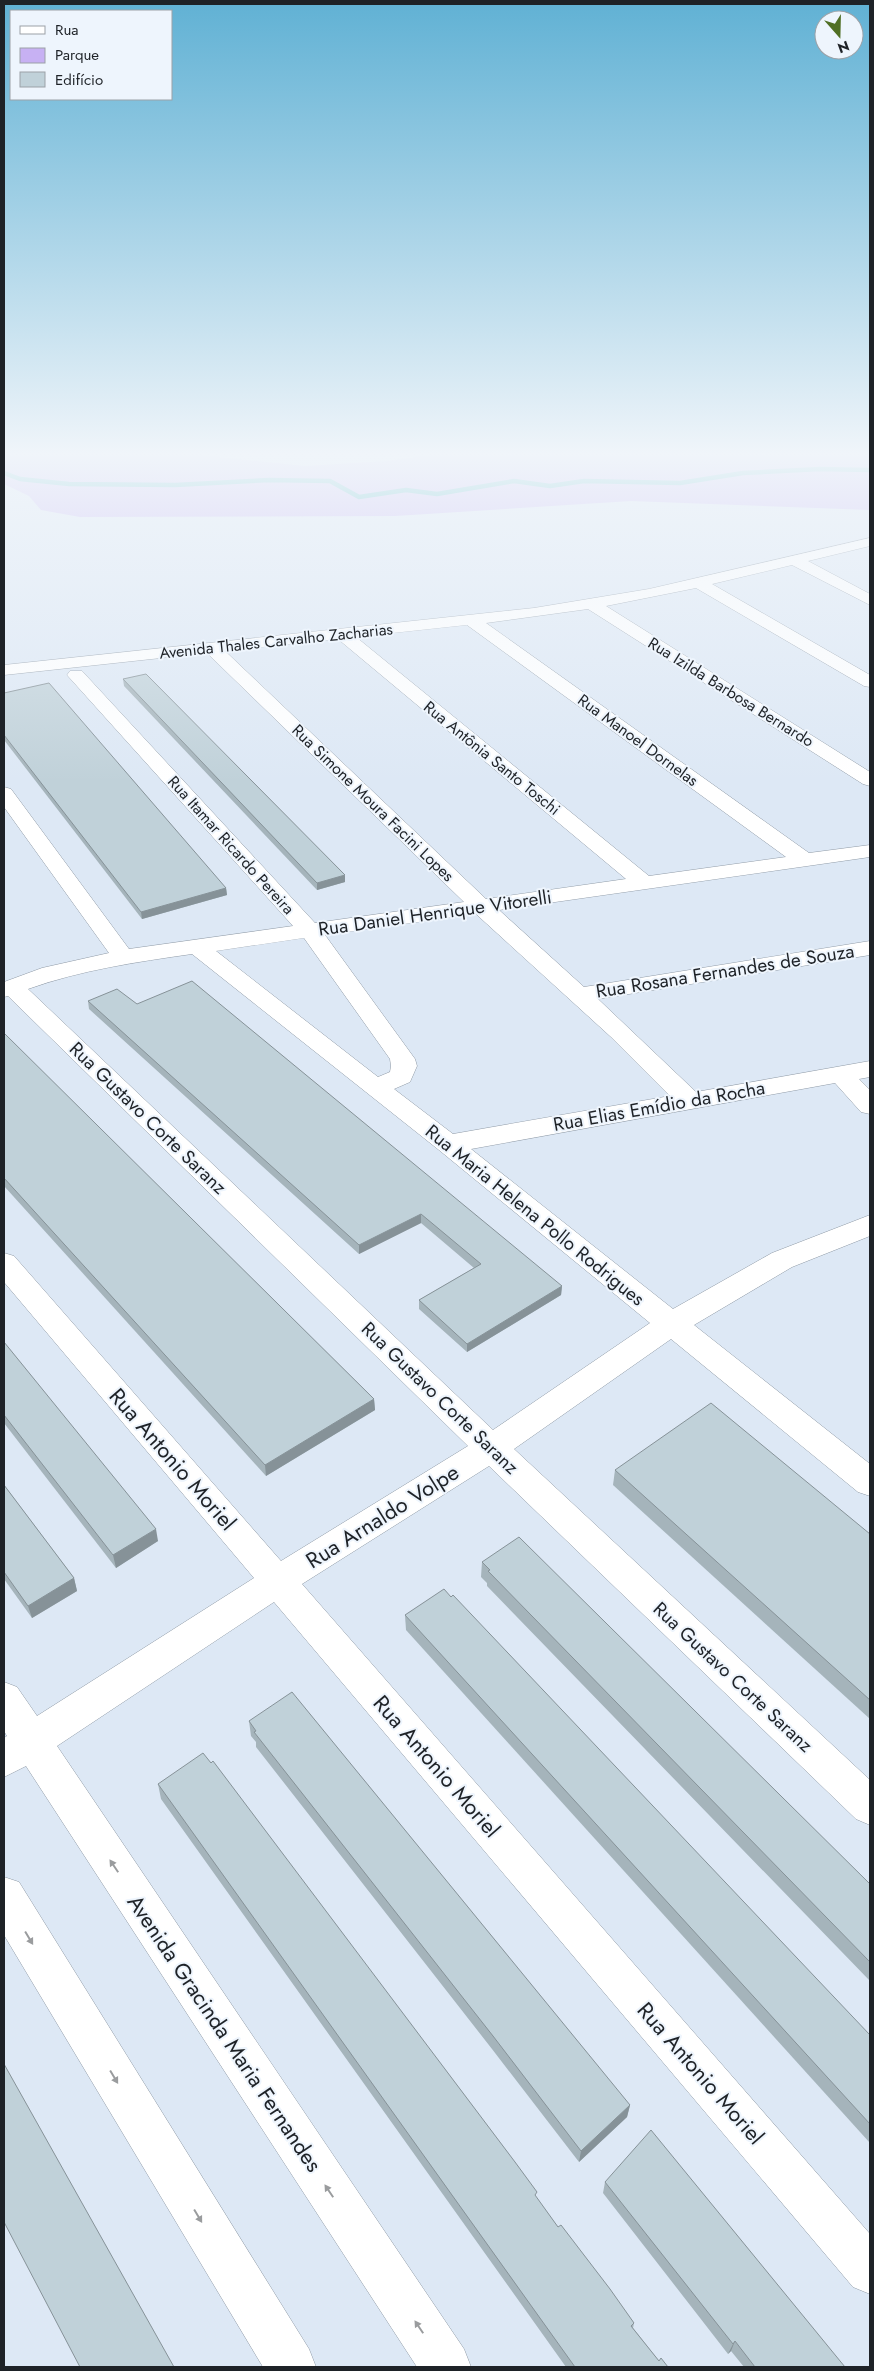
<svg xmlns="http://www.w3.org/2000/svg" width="874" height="2371" font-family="Jost,sans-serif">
<rect width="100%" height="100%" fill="#dde8f5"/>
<polygon fill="#c7b1f3" points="4,450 152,450 305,466 387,461 468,450 870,450 870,510 631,501 395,516 80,517 41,510 29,496 4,484"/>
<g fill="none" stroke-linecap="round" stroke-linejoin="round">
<polyline stroke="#35adb5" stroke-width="4.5" points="4,473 20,479 69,484 175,485 269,480 330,481 359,497 406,490 437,494 514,481 550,486 584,481 680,483 743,473 820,469 870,470"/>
<defs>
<g id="minor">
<path d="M 870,538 L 870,546 L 808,561 L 870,594 L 870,605 L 792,565 L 712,584 L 870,675 L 870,687 L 864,686 L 696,588 L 606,606 L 870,772 L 870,786 L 863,784 L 588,609 L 486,623 L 809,853 L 870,845 L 870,857 L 499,910 L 584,987 L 870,941 L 870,955 L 598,999 L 696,1092 L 870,1061 L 870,1077 L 859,1079 L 870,1090 L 870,1114 L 861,1112 L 835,1083 L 471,1149 L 673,1309 L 772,1253 L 870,1215 L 870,1236 L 792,1267 L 694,1325 L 870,1464 L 870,1496 L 858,1492 L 671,1339 L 514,1449 L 870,1780 L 870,1825 L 856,1819 L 489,1466 L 302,1584 L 870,2234 L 870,2294 L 853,2287 L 274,1602 L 57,1746 L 464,2349 L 471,2367 L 417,2367 L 26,1766 L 4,1777 L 4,1738 L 7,1736 L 4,1731 L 4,1682 L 17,1687 L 37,1716 L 254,1578 L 4,1282 L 4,1253 L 14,1256 L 281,1561 L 468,1446 L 8,996 L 4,997 L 4,982 L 42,968 L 109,953 L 4,807 L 4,787 L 11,789 L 129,949 L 293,926 L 67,675 L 70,671 L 82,671 L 315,923 L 464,902 L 207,653 L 4,675 L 4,665 L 534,608 L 649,589 ZM 467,625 L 786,857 L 649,876 L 356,637 ZM 338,639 L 626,879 L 486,899 L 225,651 ZM 476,914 L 611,1037 L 670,1096 L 453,1134 L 394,1089 L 410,1082 L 417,1066 L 415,1059 L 325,935 ZM 304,938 L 390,1059 L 391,1066 L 390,1072 L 378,1077 L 216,951 ZM 192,954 L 439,1150 L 650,1323 L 493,1430 L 28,989 C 81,970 136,962 192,954 Z"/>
<polygon points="4,1877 19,1882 309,2349 316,2367 263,2367 4,1935"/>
</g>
</defs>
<use href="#minor" stroke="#8f9aa6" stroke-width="1"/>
<use href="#minor" fill="#fff" fill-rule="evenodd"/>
</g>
<g fill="#a5b4bb">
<polygon points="123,679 345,882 317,890 124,686"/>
<polygon points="4,693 226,888 227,895 142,919 4,740"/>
<polygon points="88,1001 137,1004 562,1286 561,1295 467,1352 419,1309 419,1300 474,1268 421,1223 359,1254 89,1009"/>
<polygon points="4,1034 374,1399 375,1410 266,1476 4,1186"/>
<polygon points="4,1342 158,1541 116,1568 4,1423"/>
<polygon points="615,1470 870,1534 870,1719 613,1485"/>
<polygon points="4,1485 74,1578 77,1591 32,1618 4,1579"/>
<polygon points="482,1562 870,1884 870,1981 487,1586 487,1583 481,1577"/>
<polygon points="405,1615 870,2035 870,2143 406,1630"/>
<polygon points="249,1721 630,2105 627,2117 579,2162 492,2049 256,1747 256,1742 251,1736"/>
<polygon points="211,1763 558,2227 634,2323 633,2328 659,2361 668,2367 566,2367 161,1799 158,1784"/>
<polygon points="605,2182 845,2367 744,2367 731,2351 728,2354 603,2193"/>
</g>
<g fill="#869298">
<polygon points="345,875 345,882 317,890 317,883"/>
<polygon points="226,888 227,895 142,919 141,912"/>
<polygon points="421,1214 421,1223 359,1254 359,1245"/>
<polygon points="562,1286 561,1295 467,1352 467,1344"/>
<polygon points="374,1399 375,1410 266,1476 265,1465"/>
<polygon points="156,1529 158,1541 116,1568 113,1555"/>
<polygon points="74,1578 77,1591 32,1618 28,1606"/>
<polygon points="630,2105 627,2117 579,2162 581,2151"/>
<polygon points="735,2341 731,2351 728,2354 733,2344"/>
</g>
<g fill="#c0d1d9" stroke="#869298">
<polygon points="146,674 149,677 345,875 317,883 123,679"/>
<polygon points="49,683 226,888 141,912 4,735 4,693"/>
<polygon points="192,981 562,1286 467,1344 419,1300 481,1264 421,1214 359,1245 88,1001 117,989 137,1004"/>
<polygon points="4,1034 5,1034 374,1399 265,1465 4,1178"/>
<polygon points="4,1342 156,1529 113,1555 4,1415"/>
<polygon points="711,1403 870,1534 870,1700 615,1470"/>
<polygon points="4,1485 74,1578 28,1606 4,1572"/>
<polygon points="519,1537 870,1884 870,1962 488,1571 490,1570 482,1562"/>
<polygon points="444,1589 451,1597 453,1595 870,2035 870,2124 405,1615"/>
<polygon points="292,1692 630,2105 581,2151 493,2036 254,1732 256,1731 249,1721"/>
<polygon points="203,1753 211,1763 213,1761 515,2162 537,2192 535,2195 558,2227 561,2225 610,2289 634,2323 631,2326 659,2361 661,2358 668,2367 575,2367 158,1784"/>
<polygon points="4,2064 174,2367 80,2367 4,2222"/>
<polygon points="651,2130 845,2367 755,2367 735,2341 733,2344 605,2182"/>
</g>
<defs><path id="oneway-solid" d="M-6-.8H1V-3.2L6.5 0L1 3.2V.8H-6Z" transform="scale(1.25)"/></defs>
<g fill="#9a9c9e">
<use href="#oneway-solid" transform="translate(114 1866) rotate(-124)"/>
<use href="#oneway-solid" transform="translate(29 1938) rotate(59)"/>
<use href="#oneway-solid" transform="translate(114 2077) rotate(59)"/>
<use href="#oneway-solid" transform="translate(329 2191) rotate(-124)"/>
<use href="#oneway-solid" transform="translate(198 2216) rotate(59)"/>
<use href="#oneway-solid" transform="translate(419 2327) rotate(-124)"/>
</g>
<linearGradient id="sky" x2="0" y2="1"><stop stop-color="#60b1d4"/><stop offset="0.58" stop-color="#f0f5fa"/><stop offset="1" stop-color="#f0f5fa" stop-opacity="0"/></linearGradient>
<rect width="874" height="782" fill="url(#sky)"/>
<g text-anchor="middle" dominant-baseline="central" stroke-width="4" stroke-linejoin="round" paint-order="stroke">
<g font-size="16" fill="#1e2227" stroke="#eef5fd">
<text transform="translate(276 641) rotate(-6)">Avenida Thales Carvalho Zacharias</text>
<text transform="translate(731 692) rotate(32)">Rua Izilda Barbosa Bernardo</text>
<text transform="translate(638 740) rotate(36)">Rua Manoel Dornelas</text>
<text transform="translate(492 758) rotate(39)">Rua Antônia Santo Toschi</text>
<text transform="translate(373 803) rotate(44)">Rua Simone Moura Facini Lopes</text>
<text transform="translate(231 845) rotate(48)">Rua Itamar Ricardo Pereira</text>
</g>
<g font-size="19" fill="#1e2227" stroke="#eef5fd">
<text transform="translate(435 913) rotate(-8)">Rua Daniel Henrique Vitorelli</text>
<text transform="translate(725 971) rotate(-9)">Rua Rosana Fernandes de Souza</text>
<text transform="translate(659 1106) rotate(-10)">Rua Elias Emídio da Rocha</text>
<text transform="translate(148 1118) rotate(44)">Rua Gustavo Corte Saranz</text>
<text transform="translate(535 1215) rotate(39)">Rua Maria Helena Pollo Rodrigues</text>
<text transform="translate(440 1398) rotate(44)">Rua Gustavo Corte Saranz</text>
<text transform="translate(733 1677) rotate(43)">Rua Gustavo Corte Saranz</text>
</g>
<g font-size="22" fill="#1e2227" stroke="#eef5fd">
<text transform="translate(173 1459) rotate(49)">Rua Antonio Moriel</text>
<text transform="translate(382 1516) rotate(-32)">Rua Arnaldo Volpe</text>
<text transform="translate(437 1766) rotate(49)">Rua Antonio Moriel</text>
<text transform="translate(225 2033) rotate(56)">Avenida Gracinda Maria Fernandes</text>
<text transform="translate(701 2073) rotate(49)">Rua Antonio Moriel</text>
</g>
</g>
<rect width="874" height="2371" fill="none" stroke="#1e2227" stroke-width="10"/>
<rect x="10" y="10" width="162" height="90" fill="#eef5fd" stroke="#9ba1a7"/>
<rect x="20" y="26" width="25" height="8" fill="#ffffff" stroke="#9ba1a7"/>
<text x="55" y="35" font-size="15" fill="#1e2227">Rua</text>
<rect x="20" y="48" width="25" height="15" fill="#c7b1f3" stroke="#9ba1a7"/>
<text x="55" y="60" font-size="15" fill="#1e2227">Parque</text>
<rect x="20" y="72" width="25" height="15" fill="#c0d1d9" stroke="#9ba1a7"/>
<text x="55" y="85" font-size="15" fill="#1e2227">Edifício</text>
<g transform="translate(839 35) rotate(160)"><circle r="24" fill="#eef5fd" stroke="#9ba1a7"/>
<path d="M0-4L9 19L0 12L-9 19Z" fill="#506f25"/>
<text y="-8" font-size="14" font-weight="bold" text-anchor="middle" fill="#1e2227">N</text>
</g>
</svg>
